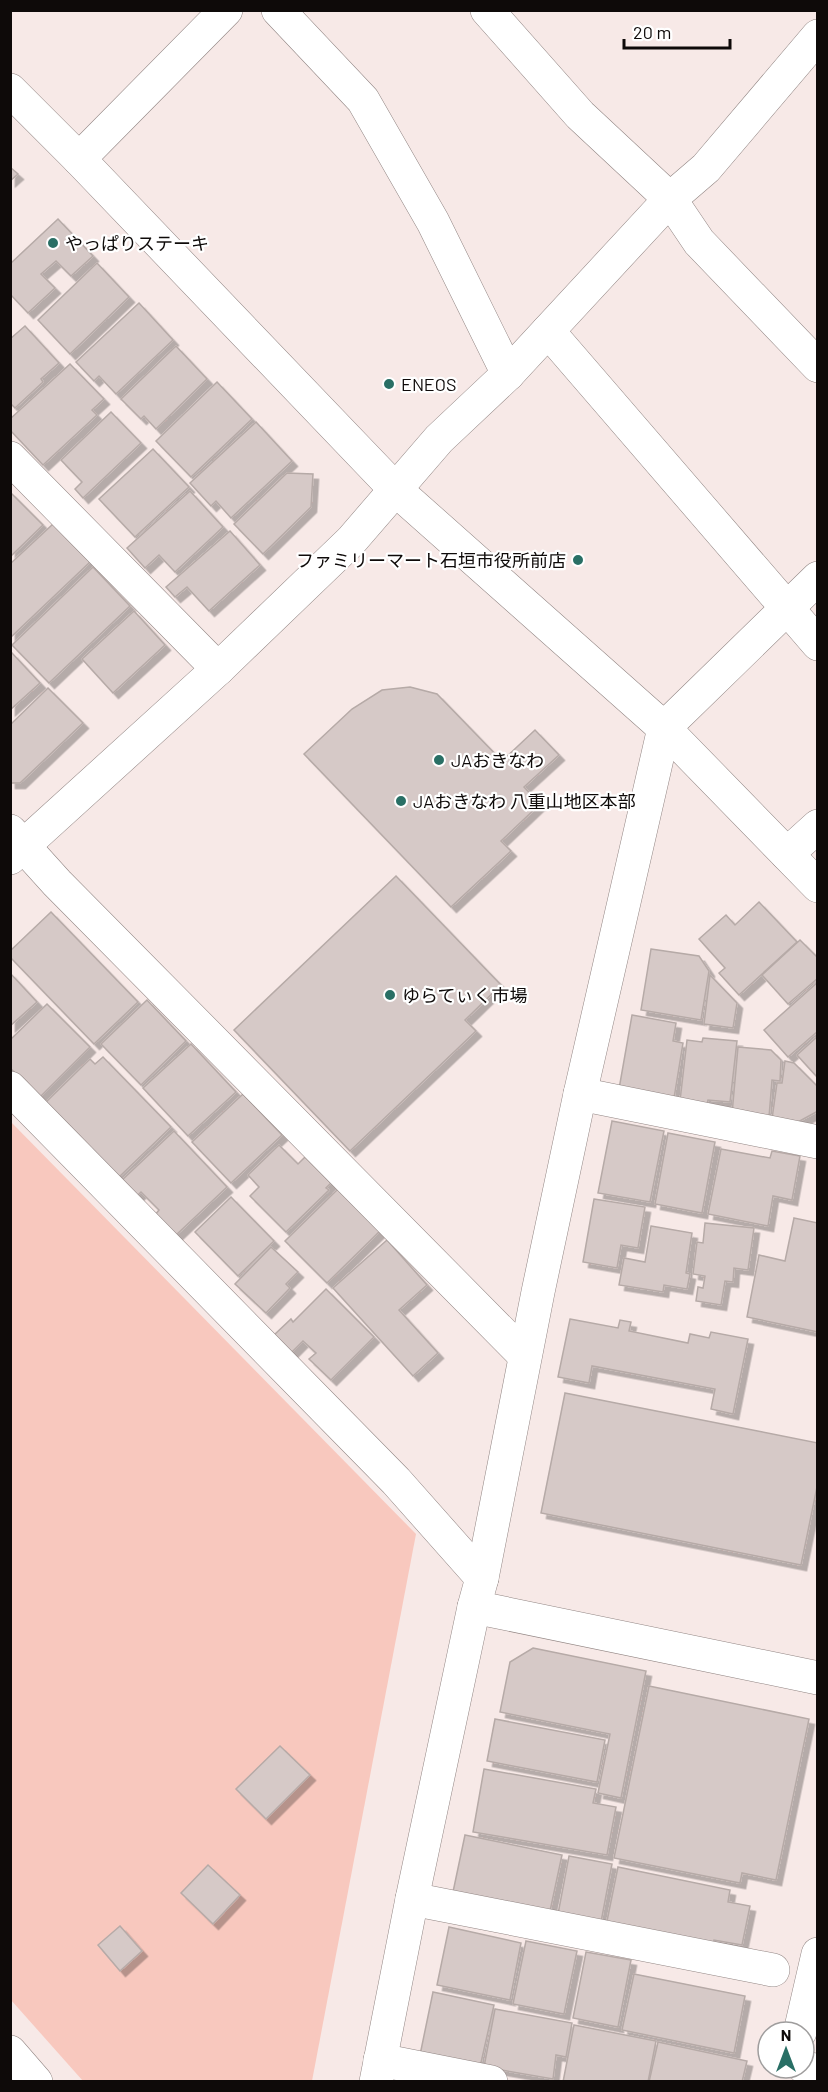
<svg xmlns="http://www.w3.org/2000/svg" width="828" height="2092" font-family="Barlow,'Noto Sans JP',sans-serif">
<defs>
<filter id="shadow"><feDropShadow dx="5.5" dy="5.5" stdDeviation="0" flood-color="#0004"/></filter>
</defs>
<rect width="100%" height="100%" fill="#f7e9e7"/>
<polygon fill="#f8c8be" points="10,1121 416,1534 312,2081 83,2081 11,2000"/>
<g fill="#d6c9c7" stroke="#b6aaa7" stroke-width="1.5" filter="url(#shadow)">
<polygon points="10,167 18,174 10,181"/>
<polygon points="58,219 93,256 71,276 56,261 41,274 55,288 28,313 10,294 10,264"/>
<polygon points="97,263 129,297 70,354 38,320"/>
<polygon points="139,303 173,340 116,394 99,376 94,381 76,362"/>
<polygon points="25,326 59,363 41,379 43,382 15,408 10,403 10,339"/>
<polygon points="176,346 207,379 156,429 144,416 141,419 121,399"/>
<polygon points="70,364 104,399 92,410 97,415 43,465 10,430 10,419"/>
<polygon points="217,382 252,419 191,477 156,441"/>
<polygon points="111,412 141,443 83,498 75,489 82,482 61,460"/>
<polygon points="256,422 292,461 231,518 216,501 211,506 190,483"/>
<polygon points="153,449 189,487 135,537 99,499"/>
<polygon points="287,473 313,474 311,507 263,554 234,524"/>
<polygon points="190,491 223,527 175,572 159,555 145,568 127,548"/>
<polygon points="10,492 43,525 10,557"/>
<polygon points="53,524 90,562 10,638 10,564"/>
<polygon points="230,531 260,565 209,611 187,587 175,597 166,587"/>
<polygon points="93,567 130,606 49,683 12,645"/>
<polygon points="134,611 165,645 113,693 82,659"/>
<polygon points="12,653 40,683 10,710 10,654"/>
<polygon points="410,687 437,694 502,761 535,730 559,755 524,787 540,804 501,841 511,851 451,907 304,754 352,709 382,690"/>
<polygon points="48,688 83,723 20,783 10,783 10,725"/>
<polygon points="396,876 501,985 465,1020 476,1031 350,1151 234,1030"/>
<polygon points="759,902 797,942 739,995 719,973 725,968 699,939 726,915 735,925"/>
<polygon points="51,912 138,1002 94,1044 10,957 10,951"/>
<polygon points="800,940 818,958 818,978 788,1004 762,975"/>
<polygon points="651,949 699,956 709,971 701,1020 641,1010"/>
<polygon points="10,973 37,1002 10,1026"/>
<polygon points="710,975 737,1003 733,1028 704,1024"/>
<polygon points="818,982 818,1031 788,1057 764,1030"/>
<polygon points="147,1000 186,1041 141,1085 101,1044"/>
<polygon points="47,1004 90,1047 40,1097 10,1068 10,1040"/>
<polygon points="632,1015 676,1023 673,1041 683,1043 674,1098 619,1089"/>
<polygon points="818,1036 818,1078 797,1055"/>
<polygon points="703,1038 737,1041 730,1102 708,1100 707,1104 680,1101 687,1040 702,1042"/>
<polygon points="191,1044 236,1092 188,1136 143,1088"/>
<polygon points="738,1047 771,1050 781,1060 780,1081 772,1080 769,1117 732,1114"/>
<polygon points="103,1057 171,1127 117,1179 43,1105 90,1059 95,1064"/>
<polygon points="785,1061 794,1063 818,1087 818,1111 798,1122 772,1119 777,1083 782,1083"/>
<polygon points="243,1094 282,1135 231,1183 192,1142"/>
<polygon points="612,1121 664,1131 650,1202 598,1193"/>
<polygon points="174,1131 227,1187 175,1236 155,1215 159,1210 141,1192 135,1198 120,1182"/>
<polygon points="668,1133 715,1142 702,1213 655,1204"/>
<polygon points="279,1145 298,1164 305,1157 331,1183 326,1188 329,1190 286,1232 250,1196 259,1187 248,1175"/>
<polygon points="721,1149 770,1158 772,1151 800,1156 792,1200 773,1196 768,1226 708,1214"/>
<polygon points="339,1188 381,1230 327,1283 285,1241"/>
<polygon points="231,1197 274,1241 238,1276 195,1232"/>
<polygon points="594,1199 645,1207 638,1248 621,1245 617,1268 583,1262"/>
<polygon points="794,1218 818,1223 818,1332 747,1317 759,1255 785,1261"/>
<polygon points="705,1223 754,1228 748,1270 734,1268 733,1282 725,1281 721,1305 696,1301 698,1287 703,1288 705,1276 693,1274 697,1242 703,1243"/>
<polygon points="651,1226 692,1233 686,1273 690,1274 687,1289 664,1285 663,1292 619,1285 624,1258 645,1262"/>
<polygon points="387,1240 427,1285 399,1310 438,1353 413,1376 333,1288"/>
<polygon points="271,1247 298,1272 286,1284 290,1288 266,1313 235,1284"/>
<polygon points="326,1289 374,1337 331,1380 309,1359 316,1353 303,1341 291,1353 273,1336 291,1319 293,1322"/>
<polygon points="570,1319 618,1328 620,1320 631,1322 629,1331 688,1343 690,1334 709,1338 711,1332 748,1339 733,1414 711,1409 715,1389 592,1366 589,1383 558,1377"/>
<polygon points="565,1393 818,1443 818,1482 801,1565 541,1513"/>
<polygon points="533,1648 646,1671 621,1798 598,1793 610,1734 500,1712 510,1662"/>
<polygon points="649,1686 809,1719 776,1880 742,1873 740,1883 614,1858"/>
<polygon points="495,1719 605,1740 597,1782 487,1761"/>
<polygon points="280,1746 310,1775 266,1819 236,1789"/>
<polygon points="484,1769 596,1789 593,1803 616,1807 607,1855 473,1832"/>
<polygon points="465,1835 562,1855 550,1911 453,1892"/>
<polygon points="569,1856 612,1864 601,1922 558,1914"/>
<polygon points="208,1865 240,1895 213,1924 181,1893"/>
<polygon points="618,1867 730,1890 728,1902 750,1906 742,1945 714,1940 712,1948 606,1926"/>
<polygon points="120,1926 142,1951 120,1971 98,1945"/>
<polygon points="449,1927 521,1943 510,2000 437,1985"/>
<polygon points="526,1941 577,1951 564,2014 513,2004"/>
<polygon points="586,1952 631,1960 618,2027 573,2018"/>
<polygon points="634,1974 745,1996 734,2053 622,2030"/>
<polygon points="433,1992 494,2005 480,2067 420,2055"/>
<polygon points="495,2009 572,2023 566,2057 556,2055 553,2079 484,2067"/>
<polygon points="574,2025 656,2041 648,2082 563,2082"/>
<polygon points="658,2042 747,2061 742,2082 649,2082"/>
</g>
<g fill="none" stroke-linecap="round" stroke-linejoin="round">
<defs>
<g id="minor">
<polyline points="278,10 363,100 433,222 508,374"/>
<polyline points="487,10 580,115 670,199 699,242 818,366"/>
<polyline points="10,90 79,159 396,490 664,728 818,886"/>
<polyline points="79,159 226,10"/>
<polyline points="548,331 818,644"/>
<polyline points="10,458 218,669"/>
<polyline points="10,831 57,883 525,1356"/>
<polyline points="787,854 818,826"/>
<polyline points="10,858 218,669 351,541 439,439 508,374 670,199 706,168 818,36"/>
<polyline points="10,1088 396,1481 482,1578"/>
<polyline points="580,1094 818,1142"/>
<polyline points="474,1607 818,1678"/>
<polyline points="412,1899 773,1970"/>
<polyline points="800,2032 818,1954"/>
<polyline points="10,2052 36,2082"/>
<polyline points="380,2060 491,2082"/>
<polyline points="804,2067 818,2071"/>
<polyline points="376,2082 412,1899 474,1607 482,1578 538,1292 580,1094 664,728 818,578"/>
</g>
</defs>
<use href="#minor" stroke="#918583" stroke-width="34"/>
<use href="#minor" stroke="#fff" stroke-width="33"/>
</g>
<g fill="#296f65" stroke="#fff" stroke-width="2">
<circle cx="53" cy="243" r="6"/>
<circle cx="389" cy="384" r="6"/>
<circle cx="578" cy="560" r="6"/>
<circle cx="439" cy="760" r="6"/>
<circle cx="401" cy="801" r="6"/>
<circle cx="390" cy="995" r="6"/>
</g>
<g text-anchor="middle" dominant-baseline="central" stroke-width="4.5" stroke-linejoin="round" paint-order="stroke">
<g font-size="18" fill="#0e0a09" stroke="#fff" text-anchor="start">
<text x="65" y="243">やっぱりステーキ</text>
<text x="401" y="384">ENEOS</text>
<text x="566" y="560" text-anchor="end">ファミリーマート石垣市役所前店</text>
<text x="451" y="760">JAおきなわ</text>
<text x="413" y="801">JAおきなわ 八重山地区本部</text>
<text x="402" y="995">ゆらてぃく市場</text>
</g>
</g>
<rect width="828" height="2092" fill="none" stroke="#0e0a09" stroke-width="24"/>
<g transform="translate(786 2050)"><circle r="28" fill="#ffffff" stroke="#9f9d9d" stroke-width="1.5"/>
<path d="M0-4.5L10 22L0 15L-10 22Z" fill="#296f65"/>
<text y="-9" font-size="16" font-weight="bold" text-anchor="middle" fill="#0e0a09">N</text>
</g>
<path d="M624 39v9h106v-9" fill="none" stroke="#0e0a09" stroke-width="3"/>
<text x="633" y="39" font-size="18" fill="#0e0a09" stroke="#ffffff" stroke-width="4.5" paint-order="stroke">20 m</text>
</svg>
